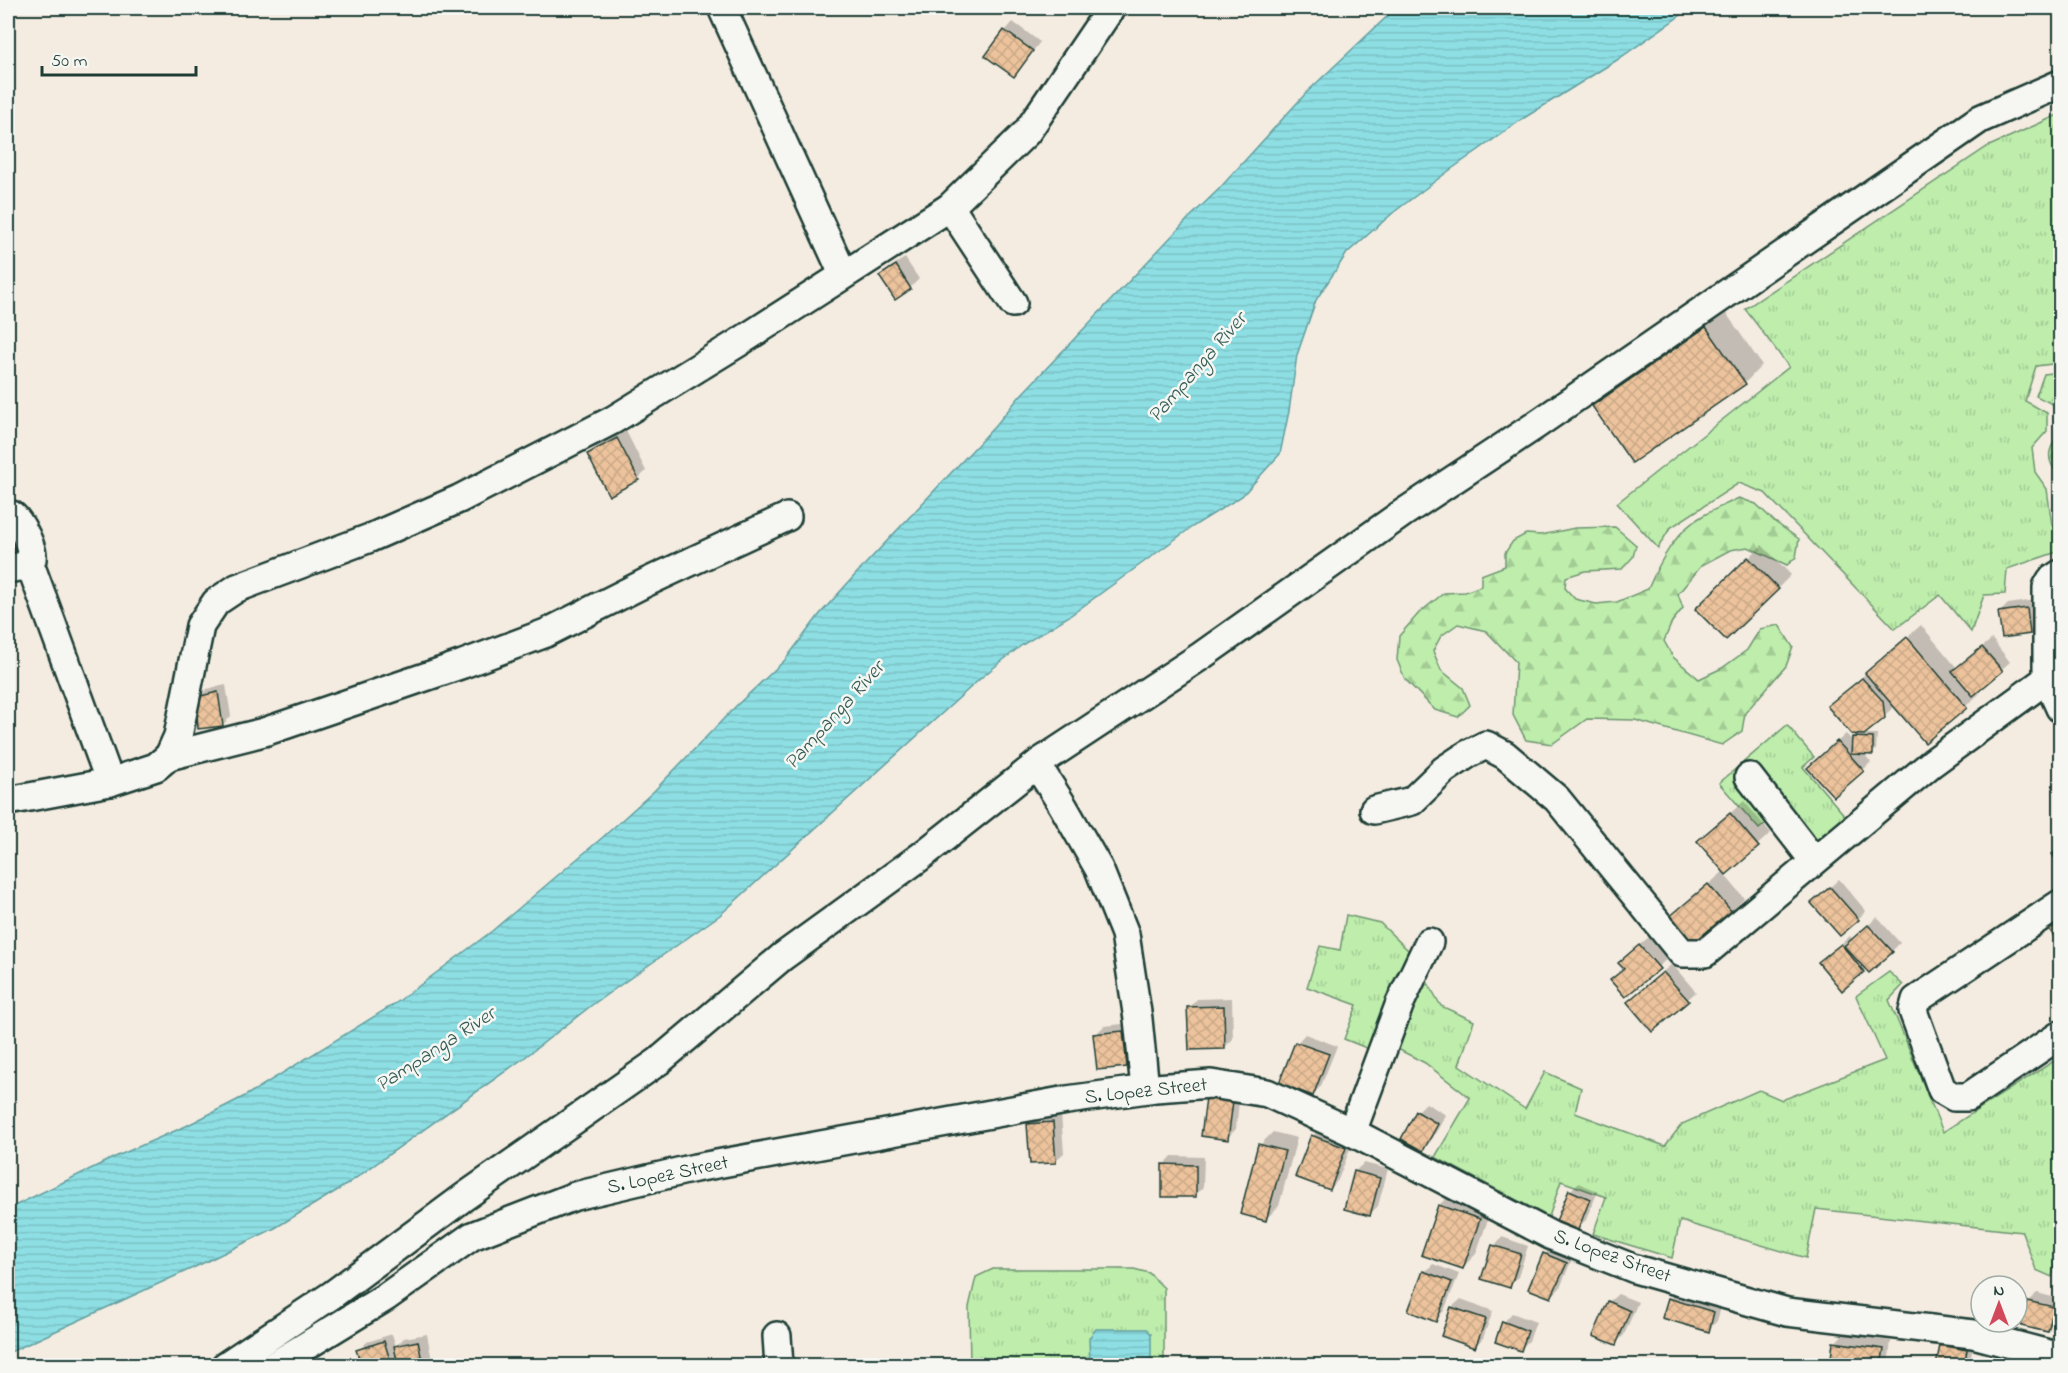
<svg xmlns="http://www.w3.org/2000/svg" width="2068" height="1373" font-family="'Indie Flower',sans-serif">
<defs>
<pattern id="grass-tufts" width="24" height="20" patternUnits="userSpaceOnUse" patternTransform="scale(1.5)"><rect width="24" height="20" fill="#beedac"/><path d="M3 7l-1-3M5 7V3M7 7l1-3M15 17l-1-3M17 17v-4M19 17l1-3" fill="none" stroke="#a3cc95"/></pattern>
<pattern id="forest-firs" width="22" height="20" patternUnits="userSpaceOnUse" patternTransform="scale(1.5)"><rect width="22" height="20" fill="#beedac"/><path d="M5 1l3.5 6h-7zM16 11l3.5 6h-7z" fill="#a3cc95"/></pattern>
<pattern id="water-rules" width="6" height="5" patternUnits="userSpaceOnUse" patternTransform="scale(1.5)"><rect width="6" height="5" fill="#8edfe4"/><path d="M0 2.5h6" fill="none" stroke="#7ac0c4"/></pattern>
<pattern id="building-cross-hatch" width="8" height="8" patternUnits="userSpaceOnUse" patternTransform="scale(1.5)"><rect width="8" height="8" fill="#ecc39c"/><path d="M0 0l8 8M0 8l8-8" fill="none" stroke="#caa887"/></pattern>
</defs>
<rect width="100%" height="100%" fill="#f4ece1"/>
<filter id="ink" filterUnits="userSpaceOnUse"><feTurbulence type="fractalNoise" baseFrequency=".0167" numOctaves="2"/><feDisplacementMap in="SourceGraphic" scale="12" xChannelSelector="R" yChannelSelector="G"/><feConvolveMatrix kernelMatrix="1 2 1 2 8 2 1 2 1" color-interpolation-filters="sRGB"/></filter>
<g filter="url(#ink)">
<g fill="url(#grass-tufts)" stroke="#6e9570" stroke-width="1.5">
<polygon points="2060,114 2060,363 2036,366 2025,401 2047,413 2047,431 2032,448 2035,472 2047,489 2052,525 2060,532 2060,551 2007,569 2005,594 1984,595 1971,632 1940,595 1895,629 1765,493 1739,483 1670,528 1658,548 1617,503 1789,367 1745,309 1987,147"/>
<polygon points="1787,725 1814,757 1803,767 1846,817 1812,846 1781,810 1759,829 1719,783"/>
<polygon points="1346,915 1380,923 1411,953 1441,1006 1474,1021 1459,1065 1525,1109 1545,1072 1581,1088 1575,1113 1665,1146 1682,1124 1759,1090 1782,1100 1885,1060 1856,996 1889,972 1903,985 1889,1000 1943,1132 2060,1057 2060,1237 2052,1277 2036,1270 2022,1232 1816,1209 1806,1258 1680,1221 1672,1258 1593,1234 1606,1197 1561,1181 1549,1217 1435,1157 1470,1098 1425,1063 1386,1043 1379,1053 1344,1039 1357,1005 1307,987 1320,946 1340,950"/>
<polygon points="993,1269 1134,1269 1149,1273 1164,1288 1164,1365 970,1366 969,1307 976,1277"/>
</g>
<g fill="url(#forest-firs)" stroke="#6e9570" stroke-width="1.5">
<polygon points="2060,372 2060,408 2036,396 2044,374"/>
<path d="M 2060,431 L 2060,477 C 2044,459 2048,450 2060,431 Z"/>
<path d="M 1739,498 L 1756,504 L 1775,522 L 1799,539 L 1796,557 L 1787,565 L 1748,547 L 1730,550 L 1702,565 L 1678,594 L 1683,608 L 1672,622 L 1664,641 L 1673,657 L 1699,679 L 1722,668 L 1747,650 L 1760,629 L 1779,625 L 1793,647 L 1786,666 L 1745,713 L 1742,731 L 1722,745 L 1635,720 L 1587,719 L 1552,744 L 1526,740 L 1513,715 L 1516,662 L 1486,631 L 1458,624 L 1441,636 L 1433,651 L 1441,670 L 1463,688 L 1470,705 L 1458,717 L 1435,710 L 1405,679 L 1397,660 L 1399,636 L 1419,613 L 1444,593 L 1465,592 L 1481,586 L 1481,575 L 1505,566 L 1505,553 L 1513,541 L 1526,534 L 1541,535 L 1575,528 L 1615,527 L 1636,545 L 1633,557 L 1622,569 L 1585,571 L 1566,577 L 1565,588 L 1575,599 L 1596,604 L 1617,602 L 1648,589 C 1660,561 1676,530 1704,515 C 1715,509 1727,504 1739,498 Z"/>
</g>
<g fill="url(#water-rules)" stroke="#629e9e" stroke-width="1.5">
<polygon points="1396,8 1691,8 1617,60 1524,118 1450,170 1394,212 1347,253 1316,300 1297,355 1289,411 1280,454 1242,496 1192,527 1071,615 1022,645 982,677 720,915 592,1005 524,1058 346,1185 275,1228 195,1267 8,1353 8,1209 115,1157 186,1126 245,1096 396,1003 492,931 603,837 654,791 736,706 785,660 820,614 856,574 996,425 1020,396 1188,219 1218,190 1307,92"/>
<polygon points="1096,1329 1147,1329 1151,1334 1151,1365 1090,1365 1089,1338"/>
</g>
<g fill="#0003">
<polygon points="1013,22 1040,42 1014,75 1005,31"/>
<polygon points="905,258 919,279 910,288 881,276 890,267"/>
<polygon points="1724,310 1762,365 1745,383 1594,406 1611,389"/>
<polygon points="626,431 646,471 638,479 589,454 597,445"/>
<polygon points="8,516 25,539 12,552 8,554"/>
<polygon points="1762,545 1791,575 1778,588 1697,609"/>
<polygon points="2035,600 2038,624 2030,633 2000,612 2008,604"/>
<polygon points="1921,625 1957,668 1992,639 2010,662 1977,691 1980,693 1966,706 1926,741 1895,706 1864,734 1877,734 1876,750 1872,753 1863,753 1871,762 1863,770 1818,759 1846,734 1853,741 1853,738 1857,733 1829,706"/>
<polygon points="226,685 231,716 223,725 198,698 207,689"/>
<polygon points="1744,801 1771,833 1724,874 1744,898 1731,911 1670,918 1724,871 1699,841"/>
<polygon points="1839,879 1866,911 1858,919 1822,895"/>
<polygon points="1877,917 1900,943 1892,951 1863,971 1820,962 1850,936 1853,940"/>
<polygon points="1649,937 1667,959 1625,995 1625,968 1629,954"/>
<polygon points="1672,964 1696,992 1687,1000 1637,994"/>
<polygon points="1232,998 1233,1039 1225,1047 1189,1008 1197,999"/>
<polygon points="1131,1023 1135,1057 1127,1066 1095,1035 1104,1026"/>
<polygon points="1305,1034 1337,1046 1321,1086 1312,1095 1297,1043"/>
<polygon points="1216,1090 1240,1093 1236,1129 1227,1138 1207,1098"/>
<polygon points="1426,1103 1446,1115 1431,1141 1423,1149 1417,1112"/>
<polygon points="1061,1114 1064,1153 1055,1161 1029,1124 1037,1116"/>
<polygon points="1321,1127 1354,1139 1338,1180 1330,1189 1297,1176 1313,1136"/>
<polygon points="1273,1132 1297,1138 1279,1206 1266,1219 1260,1145"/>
<polygon points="1172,1156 1204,1157 1203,1187 1195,1196 1164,1165"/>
<polygon points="1364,1163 1388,1169 1378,1206 1370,1214 1355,1171"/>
<polygon points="1578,1183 1598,1191 1586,1220 1577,1228 1570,1191"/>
<polygon points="1453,1192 1493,1205 1476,1254 1463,1267 1423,1254 1439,1205"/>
<polygon points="1502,1237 1528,1246 1518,1277 1509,1286 1494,1246"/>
<polygon points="1553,1245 1574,1254 1560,1288 1551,1297 1530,1288 1545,1254"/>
<polygon points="1433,1264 1459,1274 1444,1311 1435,1320 1425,1272"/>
<polygon points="1678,1291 1722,1304 1717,1321 1708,1330 1669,1299"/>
<polygon points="2037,1293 2060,1299 2056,1322 2047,1331 2028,1301"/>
<polygon points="1618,1294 1638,1302 1624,1335 1616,1343 1609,1302"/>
<polygon points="1461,1299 1493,1311 1483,1338 1475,1346 1443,1335 1452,1307"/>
<polygon points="1512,1313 1536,1322 1529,1341 1520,1349 1504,1322"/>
<polygon points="392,1334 396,1346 404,1338 427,1334 433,1366 363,1366 358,1351 367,1342"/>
<polygon points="1843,1334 1891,1341 1888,1366 1832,1366 1835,1343"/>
<polygon points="1950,1337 1974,1342 1969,1366 1937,1366 1941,1345"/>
</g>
<g fill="url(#building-cross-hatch)" stroke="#1f3d34" stroke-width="1.5">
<polygon points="1004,30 1033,51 1014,77 985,56"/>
<polygon points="896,265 911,289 895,300 879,276"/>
<polygon points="1706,327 1746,384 1632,463 1592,406"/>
<polygon points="617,438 639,480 609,496 587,454"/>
<polygon points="8,538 12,554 8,555"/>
<polygon points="1748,557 1779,589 1726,640 1695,609"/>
<polygon points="2027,608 2030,634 2002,638 1998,612"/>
<polygon points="1907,637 1967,708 1925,743 1865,673"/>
<polygon points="1982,647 2003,671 1973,696 1952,671"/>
<polygon points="1862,678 1883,701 1885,718 1864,735 1851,734 1827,706"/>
<polygon points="218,692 223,726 198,729 196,697"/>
<polygon points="1852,737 1873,738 1873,755 1851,754"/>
<polygon points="1837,741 1864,771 1834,797 1807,768"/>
<polygon points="1730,813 1759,847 1726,875 1697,841"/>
<polygon points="2060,849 2060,866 2052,854"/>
<polygon points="1708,884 1732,912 1691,946 1668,918"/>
<polygon points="1830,887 1859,920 1840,936 1811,903"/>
<polygon points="2060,916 2060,946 2047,926"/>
<polygon points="1868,925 1893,952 1869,973 1844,946"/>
<polygon points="1841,944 1864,972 1842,991 1818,962"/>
<polygon points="1639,945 1660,969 1625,997 1610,980 1624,969 1618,963"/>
<polygon points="1663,972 1689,1001 1652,1032 1627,1002"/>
<polygon points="1224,1006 1225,1049 1189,1050 1187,1007"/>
<polygon points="1123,1031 1127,1067 1097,1070 1093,1034"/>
<polygon points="1295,1042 1329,1054 1313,1096 1279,1083"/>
<polygon points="1206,1098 1233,1101 1228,1140 1201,1136"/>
<polygon points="1416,1111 1438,1124 1423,1151 1401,1139"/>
<polygon points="1053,1122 1056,1163 1030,1164 1027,1124"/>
<polygon points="1311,1135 1346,1148 1330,1190 1295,1177"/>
<polygon points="1258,1144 1285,1151 1266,1221 1240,1214"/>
<polygon points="1162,1164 1196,1165 1196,1197 1162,1197"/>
<polygon points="1354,1171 1380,1178 1370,1216 1344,1209"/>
<polygon points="1569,1190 1590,1199 1578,1230 1556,1221"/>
<polygon points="1438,1205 1480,1219 1463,1269 1421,1255"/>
<polygon points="1492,1245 1521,1254 1510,1288 1481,1279"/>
<polygon points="1543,1253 1567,1263 1551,1298 1528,1289"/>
<polygon points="1423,1271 1452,1282 1436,1322 1408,1311"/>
<polygon points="1668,1298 1714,1312 1709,1332 1662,1318"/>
<polygon points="1608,1301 1630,1311 1616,1345 1593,1336"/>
<polygon points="2027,1301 2054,1307 2048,1332 2021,1326"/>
<polygon points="1451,1307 1486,1319 1475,1348 1441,1336"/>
<polygon points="1502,1321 1528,1331 1521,1351 1495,1342"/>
<polygon points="384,1341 392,1366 362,1366 356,1350"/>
<polygon points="418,1341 423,1366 398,1366 394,1346"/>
<polygon points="1833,1342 1884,1349 1881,1366 1830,1366"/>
<polygon points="1940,1345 1967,1350 1964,1366 1936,1366"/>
<polygon points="2017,1359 2037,1363 2036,1366 2016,1366"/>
</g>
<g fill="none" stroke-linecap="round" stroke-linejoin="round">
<defs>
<g id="minor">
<polyline points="722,8 843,274"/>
<polyline points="950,207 1013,303"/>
<path d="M 8,516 L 12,515 C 20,521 34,549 32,559 C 31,563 30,566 28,569"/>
<polyline points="8,569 23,566 33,572 110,782"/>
<polyline points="2047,679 2060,708"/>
<polyline points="169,756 178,736 200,626 216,602 237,588 370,538 459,499 613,420 738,343 950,207 1027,132 1111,8"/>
<polyline points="1037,765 1063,806 1099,869 1125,934 1138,1019 1145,1089"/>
<polyline points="1749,777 1814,861"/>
<polyline points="8,801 110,782 156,767 169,756 264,732 463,664 546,633 645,583 787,517"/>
<polyline points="1374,810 1412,801 1444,770 1468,754 1486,745 1505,755 1557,799 1682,953 1705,953 1932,763 2047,679 2047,587 2051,580 2060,574"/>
<polyline points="2060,904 1916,1000 1913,1011 1942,1090 1954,1097 1968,1097 2060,1035"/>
<polyline points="1352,1132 1400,1003 1429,942"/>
<polyline points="777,1336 779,1366"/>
<polyline points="225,1366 332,1295 464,1197 659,1061 782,957 920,857 1040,762 1201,656 1403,513 1536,425 1980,119 2060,84"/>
<polyline points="273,1366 386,1297 472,1236 575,1196 695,1168 1067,1100 1155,1088 1211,1084 1267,1093 1352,1132 1552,1236 1635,1269 1787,1312 1973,1334 2060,1357"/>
</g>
</defs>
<use href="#minor" stroke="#1f3d34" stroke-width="32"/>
<use href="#minor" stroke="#f6f6f2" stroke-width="27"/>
</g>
</g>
<g text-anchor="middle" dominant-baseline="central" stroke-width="5" stroke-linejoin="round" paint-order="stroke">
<g font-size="20" fill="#1f3d34" stroke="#f6f6f2">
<text transform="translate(1146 1092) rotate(-6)">S. Lopez Street</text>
<text transform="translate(668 1176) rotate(-12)">S. Lopez Street</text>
<text transform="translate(1612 1257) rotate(20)">S. Lopez Street</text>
</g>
<g font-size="21" font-style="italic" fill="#355d57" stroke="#f6f6f2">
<text transform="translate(1198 368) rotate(-49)">Pampanga River</text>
<text transform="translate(835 716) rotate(-48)">Pampanga River</text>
<text transform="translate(436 1050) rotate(-33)">Pampanga River</text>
</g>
</g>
<rect width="2068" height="1373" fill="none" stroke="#f6f6f2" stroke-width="30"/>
<rect x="15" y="15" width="2038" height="1343" fill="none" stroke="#1f3d34" stroke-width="2" filter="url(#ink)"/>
<g transform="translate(1999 1304)"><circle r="28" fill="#f6f6f2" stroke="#a0aca6" stroke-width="1.5"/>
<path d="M0-4.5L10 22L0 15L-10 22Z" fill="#d1495b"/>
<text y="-9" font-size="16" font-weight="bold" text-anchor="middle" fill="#1f3d34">N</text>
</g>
<path d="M42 66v9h154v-9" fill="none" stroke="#1f3d34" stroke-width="3"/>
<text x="51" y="66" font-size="18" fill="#1f3d34" stroke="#f6f6f2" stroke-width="4.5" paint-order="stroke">50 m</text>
</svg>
